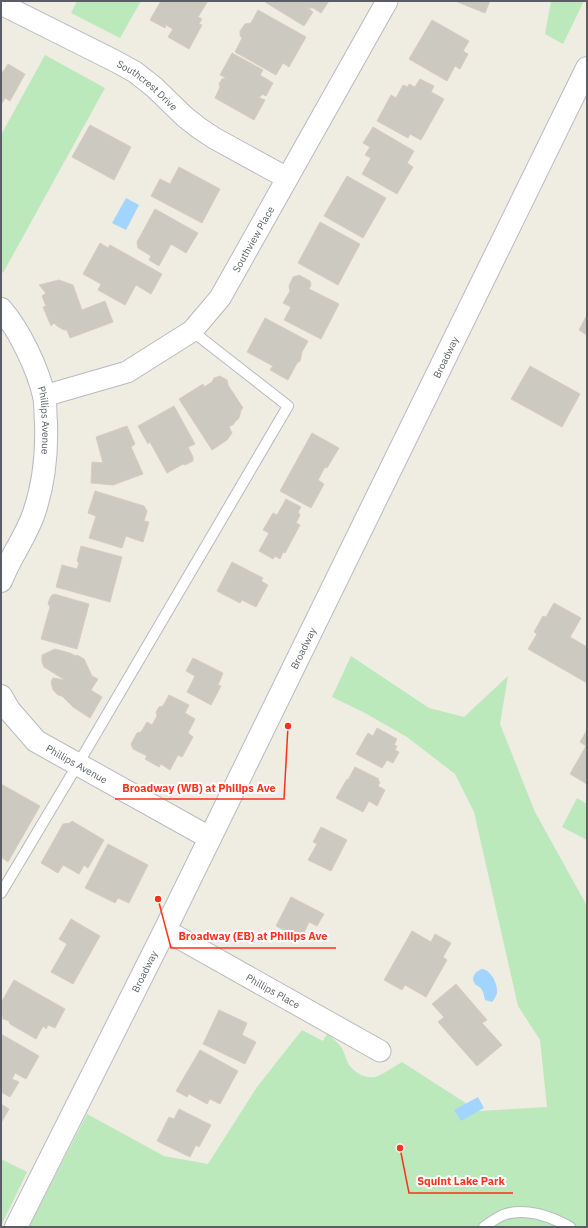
<svg xmlns="http://www.w3.org/2000/svg" width="588" height="1228" font-family="'IBM Plex Sans',sans-serif">
<rect width="100%" height="100%" fill="#efece2"/>
<g fill="#bbe9bc">
<polygon points="77,1 141,1 120,38 71,13"/>
<polygon points="551,1 584,1 563,44 545,34"/>
<polygon points="45,55 105,88 3,273 1,271 1,135"/>
<path d="M 351,656 L 429,708 L 464,717 L 508,676 L 500,724 L 535,812 L 587,906 L 587,1227 L 29,1227 L 87,1114 L 164,1156 L 208,1164 L 257,1087 L 302,1030 L 323,1041 L 327,1034 C 332,1038 338,1042 341,1047 C 344,1051 345,1056 347,1061 C 351,1071 364,1079 375,1077 C 382,1075 395,1066 402,1062 L 478,1111 L 547,1107 L 540,1040 L 518,1006 L 474,812 L 455,774 L 407,737 L 365,713 L 332,697 Z"/>
<polygon points="577,798 587,804 587,840 562,827"/>
<polygon points="1,1159 27,1172 1,1226"/>
</g>
<g fill="#a1d4ff">
<polygon points="126,198 139,205 126,230 112,223"/>
<path d="M 482,969 C 491,970 498,984 497,993 C 496,997 494,999 492,1002 L 485,1000 C 484,997 484,993 482,990 C 481,987 477,986 475,984 C 470,977 476,971 482,969 Z"/>
<polygon points="478,1097 484,1108 461,1121 454,1110"/>
</g>
<g fill="#ccc9c1" stroke="#d4cebf">
<polygon points="161,1 208,1 198,17 202,19 199,24 202,25 189,49 168,37 173,29 166,25 165,28 150,20"/>
<polygon points="265,1 329,1 321,13 313,8 308,8 313,12 304,26 265,2"/>
<polygon points="455,1 490,1 485,13"/>
<polygon points="258,10 306,37 289,67 283,63 276,75 235,52 242,38 240,36 240,31 245,24 251,23"/>
<polygon points="432,20 469,41 463,51 468,54 460,69 455,66 447,81 409,59"/>
<polygon points="232,53 263,70 260,75 273,83 266,96 262,94 261,96 258,97 265,100 254,120 215,98 220,87 219,84 222,79 226,78 220,75"/>
<polygon points="8,64 25,74 10,101 5,98 1,105 1,71 3,72"/>
<polygon points="420,79 434,86 431,92 444,99 421,140 410,134 408,138 377,121 391,95 396,98 403,85 408,87 409,84 415,87"/>
<polygon points="90,125 131,147 114,180 72,157"/>
<polygon points="373,127 414,151 407,163 413,167 397,194 362,174 371,158 365,155 370,147 363,143"/>
<polygon points="179,167 220,189 202,223 151,196 160,179 170,184"/>
<polygon points="347,176 386,198 363,238 324,216"/>
<polygon points="155,209 198,233 186,253 171,244 159,266 149,260 151,256 138,248 137,242"/>
<polygon points="320,222 360,244 338,285 298,263"/>
<polygon points="100,243 108,248 110,245 162,274 151,294 136,285 125,305 98,290 101,284 83,274"/>
<polygon points="299,275 310,281 311,285 309,289 339,304 321,339 284,320 291,307 283,303 290,291 289,286 293,277"/>
<polygon points="59,280 73,285 82,310 105,301 113,322 70,338 67,330 64,330 57,326 54,323 51,326 43,307 46,306 42,296 46,293 39,285"/>
<polygon points="587,315 587,335 579,330"/>
<polygon points="265,318 308,341 302,352 300,361 297,363 288,380 270,370 273,366 247,352"/>
<polygon points="530,366 580,394 562,427 511,399"/>
<polygon points="220,376 227,380 228,385 243,408 241,410 239,418 234,423 234,424 229,427 232,433 227,440 212,450 179,399 203,384 204,387 212,382 214,378"/>
<polygon points="174,406 195,444 188,447 193,457 193,461 185,465 183,464 167,473 150,442 148,444 138,426"/>
<polygon points="127,426 135,444 131,447 143,474 113,485 91,483 92,462 103,463 96,437"/>
<polygon points="312,433 339,448 327,468 325,467 318,480 324,484 311,508 280,491"/>
<polygon points="95,491 144,506 147,511 144,521 149,522 143,542 126,536 122,548 89,538 96,516 88,513"/>
<polygon points="286,499 301,507 298,512 300,515 296,523 300,525 285,553 283,552 280,559 275,556 273,559 259,551 269,533 263,530 273,513 277,515"/>
<polygon points="81,546 122,557 110,602 56,587 62,565 77,569 79,563 77,561"/>
<polygon points="232,562 263,578 261,581 268,585 256,607 242,600 240,603 217,591"/>
<polygon points="54,594 89,604 77,649 41,639 50,607 48,603 51,596"/>
<polygon points="554,603 581,618 570,637 587,647 587,683 528,649 537,634 534,632 543,616 546,617"/>
<polygon points="55,649 70,653 76,656 77,655 84,659 92,676 98,679 91,690 102,697 90,718 73,707 62,696 58,695 53,690 51,682 53,678 65,680 44,667 42,662 42,655"/>
<polygon points="193,658 223,673 218,685 221,686 211,705 187,692 195,676 186,671"/>
<polygon points="169,695 189,705 185,713 195,719 188,733 193,737 182,757 178,755 170,770 161,764 159,767 145,759 147,756 133,749 131,744 137,733 141,732 147,722 152,725 157,716 156,712 159,707 163,706"/>
<polygon points="377,728 397,739 394,745 397,746 395,750 399,752 393,763 387,760 382,768 356,754 368,733 373,736"/>
<polygon points="587,730 587,784 570,774 586,746 580,742"/>
<polygon points="355,767 379,779 378,780 380,782 378,786 385,790 377,806 369,801 363,812 336,798 347,779 348,780"/>
<polygon points="1,784 40,806 8,862 1,857"/>
<polygon points="72,821 104,840 88,868 84,865 79,874 63,865 58,873 41,863 63,824 70,823"/>
<polygon points="321,827 347,840 331,871 308,860 317,844 313,842"/>
<polygon points="108,844 148,865 129,903 118,898 115,903 85,888"/>
<polygon points="291,897 324,914 317,926 309,922 301,939 276,926"/>
<polygon points="71,919 100,936 73,984 51,972 67,944 59,939"/>
<polygon points="412,931 431,942 435,934 451,943 443,957 447,960 426,997 405,985 402,990 384,980"/>
<polygon points="14,980 65,1009 55,1028 48,1025 46,1029 43,1026 36,1039 10,1024 9,1021 3,1019 2,1008 3,1006 1,1005 1,1003"/>
<polygon points="456,984 487,1020 482,1023 502,1045 477,1066 438,1022 444,1017 432,1004"/>
<polygon points="219,1010 247,1023 242,1035 256,1042 245,1064 203,1044"/>
<polygon points="1,1034 39,1056 26,1079 15,1073 12,1079 19,1082 10,1097 1,1092"/>
<polygon points="200,1050 238,1071 220,1104 210,1099 207,1104 189,1094 187,1097 176,1091"/>
<polygon points="1,1104 9,1109 1,1123"/>
<polygon points="179,1109 211,1125 199,1147 196,1145 190,1157 157,1141 169,1117 174,1119"/>
</g>
<g fill="none" stroke-linecap="round" stroke-linejoin="round">
<defs>
<g id="lane">
<polyline points="1,893 78,764 288,406 192,331"/>
<path d="M 484,1227 C 490,1223 496,1218 503,1215 C 524,1207 551,1216 570,1227"/>
</g>
<g id="street">
<path id="s1" d="M 1,4 L 115,61 L 135,72 L 154,87 L 185,117 L 199,128 L 214,138 L 287,178"/>
<path id="s2" d="M 44,396 L 127,372 L 192,331 L 220,298 L 387,1"/>
<path id="s3" d="M 165,930 L 380,1051"/>
</g>
<g id="secondary">
<path id="s4" d="M 1,309 C 19,329 38,369 44,396 C 46,404 45,414 46,423 C 47,453 44,484 34,513 C 26,537 10,557 1,581"/>
<path id="s5" d="M 1,696 L 9,710 L 36,741 L 210,838"/>
<path id="s6" d="M 16,1227 L 165,930 L 587,68"/>
</g>
</defs>
<use href="#lane" stroke="#b7bac0" stroke-width="12"/>
<use href="#street" stroke="#b7bac0" stroke-width="23"/>
<use href="#secondary" stroke="#b7bbc2" stroke-width="24"/>
<use href="#lane" stroke="#fff" stroke-width="10"/>
<use href="#street" stroke="#fff" stroke-width="21"/>
<use href="#secondary" stroke="#fff" stroke-width="22"/>
</g>
<g text-anchor="middle" dominant-baseline="central" stroke-width="4" stroke-linejoin="round" paint-order="stroke">
<g font-size="10" fill="#5a5e64" stroke="#fff">
<text stroke="none"><textPath href="#s1" startOffset="168">Southcrest Drive</textPath></text>
<text stroke="none"><textPath href="#s2" startOffset="274">Southview Place</textPath></text>
<text stroke="none"><textPath href="#s6" startOffset="970">Broadway</textPath></text>
<text stroke="none"><textPath href="#s4" startOffset="122">Phillips Avenue</textPath></text>
<text stroke="none"><textPath href="#s6" startOffset="646">Broadway</textPath></text>
<text stroke="none"><textPath href="#s5" startOffset="104">Phillips Avenue</textPath></text>
<text stroke="none"><textPath href="#s6" startOffset="286">Broadway</textPath></text>
<text stroke="none"><textPath href="#s3" startOffset="124">Phillips Place</textPath></text>
</g>
</g>
<path fill="none" stroke="#fb311b" stroke-width="1.5" d="M288 726L284 799H115M158 899L171 948H336M400 1148L409 1193H513"/>
<g fill="#fb311b" stroke="#fff" stroke-width="1.5">
<circle cx="288" cy="726" r="4"/>
<circle cx="158" cy="899" r="4"/>
<circle cx="400" cy="1148" r="4"/>
</g>
<g font-size="11" text-anchor="middle" font-weight="bold" fill="#fb311b" stroke="#fff" stroke-width="4" stroke-linejoin="round" paint-order="stroke">
<text x="199" y="792">Broadway (WB) at Philips Ave</text>
<text x="253" y="940">Broadway (EB) at Philips Ave</text>
<text x="461" y="1185">Squint Lake Park</text>
</g>
<rect width="588" height="1228" fill="none" stroke="#5a5e64" stroke-width="4"/>
</svg>
